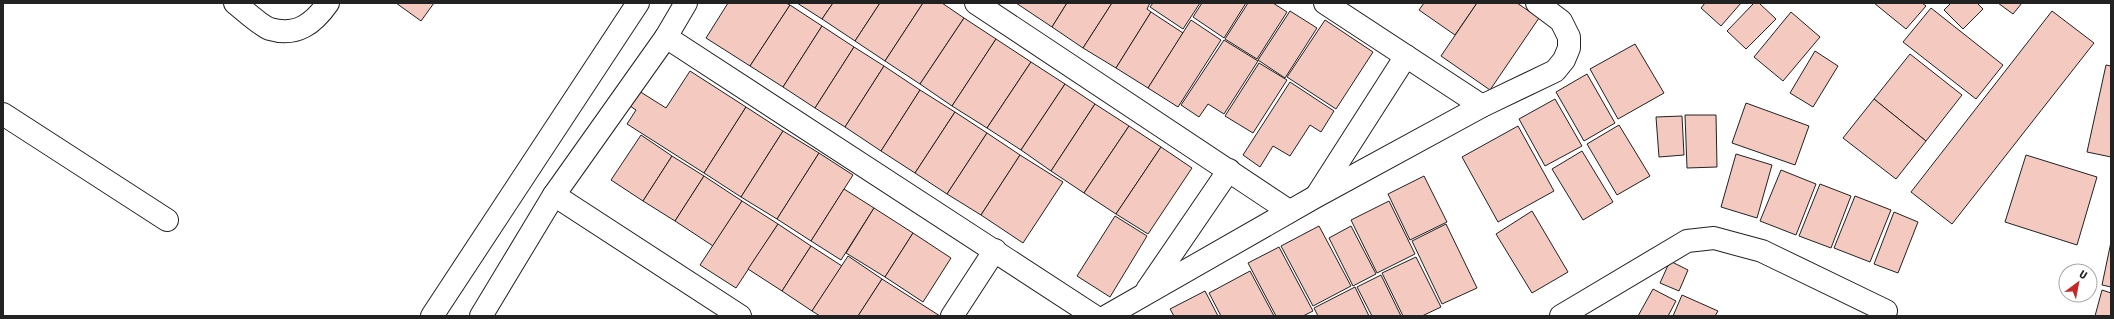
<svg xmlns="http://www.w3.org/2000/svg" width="2114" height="319" font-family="'Asap Condensed',sans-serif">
<rect width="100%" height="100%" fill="#fff"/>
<g fill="#f3c9c0" stroke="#222">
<polygon points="396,3 434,3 421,21"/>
<polygon points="728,3 786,3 790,5 750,66 706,38"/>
<polygon points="797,3 833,3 822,19"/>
<polygon points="833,3 880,3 855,41 822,19"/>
<polygon points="880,3 923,3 885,61 855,41"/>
<polygon points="923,3 942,3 964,18 920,84 885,61"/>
<polygon points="1016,3 1067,3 1052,27"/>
<polygon points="1067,3 1112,3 1083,48 1052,27"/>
<polygon points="1112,3 1150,3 1147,9 1151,12 1116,68 1083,48"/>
<polygon points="1153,3 1200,3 1183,29 1150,7"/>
<polygon points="1202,3 1246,3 1224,38 1193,17"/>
<polygon points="1248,3 1273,3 1287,12 1257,59 1225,39"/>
<polygon points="1424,3 1477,3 1455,35 1419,10"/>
<polygon points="1477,3 1517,3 1539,18 1490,90 1441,56"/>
<polygon points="1705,3 1741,3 1721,26 1701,8"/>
<polygon points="1754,3 1759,3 1776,19 1746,49 1727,31"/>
<polygon points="1874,3 1922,3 1926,6 1906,29"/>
<polygon points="1951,3 1977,3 1983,9 1963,29 1944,10"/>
<polygon points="1998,3 2022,3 2013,14"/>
<polygon points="790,5 822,26 783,87 750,66"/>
<polygon points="1931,8 2003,65 1976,99 1903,42"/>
<polygon points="1290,11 1317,28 1285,78 1258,60"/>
<polygon points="2052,11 2094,43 1952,224 1911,192"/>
<polygon points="1151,12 1183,33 1148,88 1116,68"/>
<polygon points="1791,12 1820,37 1783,81 1754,57"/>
<polygon points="964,18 996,39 952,106 920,84"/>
<polygon points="1191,20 1221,40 1178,107 1148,88"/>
<polygon points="1325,20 1373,52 1336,109 1287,77"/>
<polygon points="822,26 854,47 815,108 783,87"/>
<polygon points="996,39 1031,62 987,128 952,106"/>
<polygon points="1224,40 1258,61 1224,114 1208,104 1199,117 1181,105"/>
<polygon points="1635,44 1664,93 1618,119 1590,69"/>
<polygon points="854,47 884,66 845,127 815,108"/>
<polygon points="1815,51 1838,66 1813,107 1790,93"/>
<polygon points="1910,54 1962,95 1926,141 1874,99"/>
<polygon points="1031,62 1065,84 1021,150 987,128"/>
<polygon points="1259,63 1287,80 1253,133 1225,116"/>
<polygon points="2106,65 2111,66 2111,157 2087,152"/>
<polygon points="884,66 920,90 881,151 845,127"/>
<polygon points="690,71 746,107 704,173 627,124 636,110 630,106 639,91 666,108"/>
<polygon points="1587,74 1615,123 1584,141 1556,92"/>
<polygon points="1290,82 1334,111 1321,132 1310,125 1290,156 1273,146 1260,167 1243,155"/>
<polygon points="1065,84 1095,104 1051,171 1021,150"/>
<polygon points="920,90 955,112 915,173 881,151"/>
<polygon points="1555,99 1582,146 1545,166 1519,119"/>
<polygon points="1874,99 1926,141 1896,179 1843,138"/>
<polygon points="1746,103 1809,126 1795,165 1732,143"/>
<polygon points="1095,104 1129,126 1084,193 1051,171"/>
<polygon points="746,107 783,131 741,197 704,173"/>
<polygon points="955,112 987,133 947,194 915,173"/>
<polygon points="1685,115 1716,115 1717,167 1687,168"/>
<polygon points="1682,116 1684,155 1659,157 1656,117"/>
<polygon points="1619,125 1650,176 1617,195 1587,144"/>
<polygon points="1129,126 1161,147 1116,214 1084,193"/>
<polygon points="1518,126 1554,191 1498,222 1462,157"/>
<polygon points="783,131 819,153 777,219 741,197"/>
<polygon points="987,133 1020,155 981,215 947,194"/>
<polygon points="641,135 672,156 643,201 611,180"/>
<polygon points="1161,147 1192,168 1148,234 1116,214"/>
<polygon points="1582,151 1613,202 1583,220 1552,169"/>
<polygon points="819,153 853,175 811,241 777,219"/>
<polygon points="1736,154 1772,165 1757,218 1721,207"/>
<polygon points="1020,155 1063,182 1023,243 981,215"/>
<polygon points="2026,155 2097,177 2077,245 2005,222"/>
<polygon points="672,156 704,176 675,221 643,201"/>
<polygon points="1781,170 1816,184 1796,235 1760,221"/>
<polygon points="704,176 742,201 713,246 675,221"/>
<polygon points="1424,176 1447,222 1410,240 1388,194"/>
<polygon points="1820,184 1851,196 1831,248 1799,236"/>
<polygon points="844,189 874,208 841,260 811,241"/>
<polygon points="1855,196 1891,210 1870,262 1834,248"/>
<polygon points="742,201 778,224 736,288 700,265"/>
<polygon points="1389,201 1415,254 1377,273 1351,220"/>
<polygon points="874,208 913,233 885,277 846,253"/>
<polygon points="1532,211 1568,272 1532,293 1496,234"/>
<polygon points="1894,212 1918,222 1898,273 1874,264"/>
<polygon points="1115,216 1147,236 1110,297 1077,276"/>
<polygon points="778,224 811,246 782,291 748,269"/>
<polygon points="1446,224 1477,288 1442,304 1412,241"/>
<polygon points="1319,226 1351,286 1313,306 1281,246"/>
<polygon points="1351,226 1376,274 1353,286 1329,238"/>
<polygon points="913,233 951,258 923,302 885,277"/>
<polygon points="2111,242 2111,287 2102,285"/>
<polygon points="811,246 842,266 812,311 782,291"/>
<polygon points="1279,247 1313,311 1303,316 1276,316 1248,263"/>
<polygon points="848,256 882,279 858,316 820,316 812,311"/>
<polygon points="1416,257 1441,307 1422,316 1403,316 1382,273"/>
<polygon points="1670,261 1688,270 1679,291 1660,283"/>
<polygon points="1250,271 1274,316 1221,316 1209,293"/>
<polygon points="1381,275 1401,316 1372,316 1357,287"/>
<polygon points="882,279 940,316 858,316"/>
<polygon points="1355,287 1369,316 1318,316 1314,308"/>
<polygon points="1653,289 1676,301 1668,316 1638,316"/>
<polygon points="2102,290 2111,293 2111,316 2095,316"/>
<polygon points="1205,291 1218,316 1174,316 1170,309"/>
<polygon points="1682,295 1718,311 1715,316 1673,316"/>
</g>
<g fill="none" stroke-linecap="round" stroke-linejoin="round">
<defs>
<g id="street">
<path d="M 235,3 C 244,10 261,26 270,29 C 297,37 314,23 328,3"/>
<polyline points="976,3 1289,211"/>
<polyline points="1325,3 1482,106"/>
<polyline points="666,37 1094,316"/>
<polyline points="3,114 167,220"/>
<polyline points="554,195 740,316"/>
<polyline points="1317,195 1406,56"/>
<polyline points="1147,290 1229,170"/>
<polyline points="432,316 638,3"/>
<polyline points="481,316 554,195 666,37 686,3"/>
<polyline points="952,316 995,250"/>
<polyline points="1107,316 1315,197 1482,106 1555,71 1564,60 1569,48 1569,37 1561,21 1537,3"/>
<polyline points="1561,316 1687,241 1714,238 1762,251 1886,311"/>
</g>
</defs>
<use href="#street" stroke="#222" stroke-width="24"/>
<use href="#street" stroke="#fff" stroke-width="22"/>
</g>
<rect width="2114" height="319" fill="none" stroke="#222222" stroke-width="8"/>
<g transform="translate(2078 283) rotate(32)"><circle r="19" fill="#ffffff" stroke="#a7a7a7"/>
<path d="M0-3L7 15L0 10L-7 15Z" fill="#c62828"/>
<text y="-6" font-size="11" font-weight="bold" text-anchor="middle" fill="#222222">U</text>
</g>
</svg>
